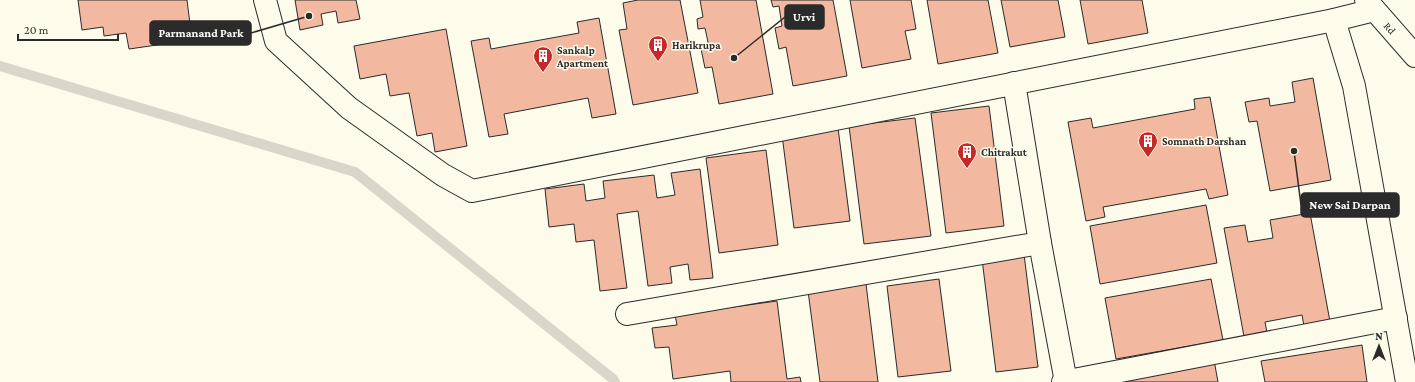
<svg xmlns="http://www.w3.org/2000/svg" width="1415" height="382" font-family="'Crimson Pro',serif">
<rect width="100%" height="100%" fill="#fdfbea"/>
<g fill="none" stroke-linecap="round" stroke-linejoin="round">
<polyline stroke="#d8d7c9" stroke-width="10" points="0,66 355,172 613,379 615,382"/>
</g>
<g fill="#f2b8a0" stroke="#2b2b2b">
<polygon points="78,0 187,0 192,40 129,49 126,33 104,36 103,27 82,30"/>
<polygon points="295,0 356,0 360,19 338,23 336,11 321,14 323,25 300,30"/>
<polygon points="638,0 680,0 698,93 633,105 619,30 627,29 623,3"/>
<polygon points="700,0 756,0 773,94 719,104 712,67 705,68 701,49 709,47 705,28 698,29 697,19 703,17"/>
<polygon points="771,0 833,0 847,76 793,86 786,47 779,49 775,28 782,26 779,6 773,7"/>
<polygon points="850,0 911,0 916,29 905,31 911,59 862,68"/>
<polygon points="927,0 988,0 998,53 938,64"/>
<polygon points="1001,0 1058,0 1065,37 1010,47"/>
<polygon points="1080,0 1142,0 1148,33 1088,44"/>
<polygon points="599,18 616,114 592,118 588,98 504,114 508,134 489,137 471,41 489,38 491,49 579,33 577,22"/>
<polygon points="446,29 467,146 435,152 432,133 417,136 409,93 390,96 386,74 360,79 354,46"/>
<polygon points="1313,78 1331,180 1270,191 1257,121 1249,122 1245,102 1269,98 1270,106 1295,102 1292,82"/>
<polygon points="1210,97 1228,195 1209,199 1206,189 1103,207 1105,217 1086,221 1068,122 1091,118 1093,128 1195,109 1194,99"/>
<polygon points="989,106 1004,226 946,233 931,113"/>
<polygon points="915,118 931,236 864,244 849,126"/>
<polygon points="838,128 850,221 794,228 782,135"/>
<polygon points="766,150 778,245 719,253 706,158"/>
<polygon points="700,169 713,278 690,280 688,264 670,267 672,283 648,286 638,211 617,214 627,288 600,291 594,240 576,242 574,224 549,227 545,189 584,184 586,201 605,198 603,181 654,175 657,198 675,195 671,173"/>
<polygon points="1206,205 1217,263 1100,284 1090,226"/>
<polygon points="1310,213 1331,327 1305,332 1302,315 1265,322 1268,338 1245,342 1224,228 1245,225 1248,242 1273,238 1270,220"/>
<polygon points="1024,254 1038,367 996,372 982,259"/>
<polygon points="939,279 951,371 898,377 887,286"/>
<polygon points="1211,279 1223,340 1116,359 1105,298"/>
<polygon points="866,284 878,382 820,382 808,291"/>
<polygon points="777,301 787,379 800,377 801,382 731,382 730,371 673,379 669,347 655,348 652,328 677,325 675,315"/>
<polygon points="1362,345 1367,382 1265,382 1261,361"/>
<polygon points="1214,360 1218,382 1110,382"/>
</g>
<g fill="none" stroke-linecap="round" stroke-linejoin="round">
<defs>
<g id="minor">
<polyline points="265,0 276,41 349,108 443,175 472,191 1334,20 1374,10"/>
<polyline points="1366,0 1415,56"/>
<polyline points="1334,20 1354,86 1407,382"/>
<polyline points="1014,83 1040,243 1066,382"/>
<polyline points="627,314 1040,243"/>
<polyline points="1063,382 1396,318"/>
</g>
</defs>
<use href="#minor" stroke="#2b2b2b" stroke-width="24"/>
<use href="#minor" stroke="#fdfbea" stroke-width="22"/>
</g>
<defs>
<symbol id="building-pin" viewBox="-11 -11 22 30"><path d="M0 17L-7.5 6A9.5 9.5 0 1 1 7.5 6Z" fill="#c62828" stroke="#fdfbea"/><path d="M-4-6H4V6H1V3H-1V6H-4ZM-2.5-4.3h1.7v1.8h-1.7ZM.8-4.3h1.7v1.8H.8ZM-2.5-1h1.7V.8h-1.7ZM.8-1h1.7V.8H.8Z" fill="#fff"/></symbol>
</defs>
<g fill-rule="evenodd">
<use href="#building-pin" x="647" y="34" width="22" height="30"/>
<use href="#building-pin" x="532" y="45" width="22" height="30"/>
<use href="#building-pin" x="1137" y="130" width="22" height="30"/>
<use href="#building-pin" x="956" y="141" width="22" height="30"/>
</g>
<g text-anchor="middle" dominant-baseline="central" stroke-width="3" stroke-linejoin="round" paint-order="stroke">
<g font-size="11" fill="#2b2b2b" stroke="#fdfbea">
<text transform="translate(1390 28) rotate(48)">Rd</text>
</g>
<g font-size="11" font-weight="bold" fill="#2b2b2b" stroke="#fdfbea" text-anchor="start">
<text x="672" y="45">Harikrupa</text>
<text x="557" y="50">Sankalp<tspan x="557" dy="13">Apartment</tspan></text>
<text x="1162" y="141">Somnath Darshan</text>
<text x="981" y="152">Chitrakut</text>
</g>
</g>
<path fill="none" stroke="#2b2b2b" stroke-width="1.5" d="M734 58L785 17M309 16L251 33M1294 151L1301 205"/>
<g fill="#2b2b2b" stroke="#fdfbea" stroke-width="1.5">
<circle cx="734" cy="58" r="4"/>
<circle cx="309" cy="16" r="4"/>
<circle cx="1294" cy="151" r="4"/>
</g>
<g fill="#2b2b2b" stroke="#2b2b2b" stroke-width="1.5">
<rect x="785" y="5" width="39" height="24" rx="4"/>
<rect x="150" y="21" width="101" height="24" rx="4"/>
<rect x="1301" y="193" width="98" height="24" rx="4"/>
</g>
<g font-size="12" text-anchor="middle" font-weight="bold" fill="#fff">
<text x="804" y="21">Urvi</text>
<text x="201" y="37">Parmanand Park</text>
<text x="1350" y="209">New Sai Darpan</text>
</g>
<g transform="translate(1379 346)" stroke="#fdfbea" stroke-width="3" paint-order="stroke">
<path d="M0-3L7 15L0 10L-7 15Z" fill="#2b2b2b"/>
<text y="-6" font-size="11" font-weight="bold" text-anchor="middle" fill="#2b2b2b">N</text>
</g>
<path d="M18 34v6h100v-6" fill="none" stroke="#2b2b2b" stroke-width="2"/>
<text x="24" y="34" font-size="12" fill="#2b2b2b" stroke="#fdfbea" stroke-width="3" paint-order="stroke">20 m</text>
</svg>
